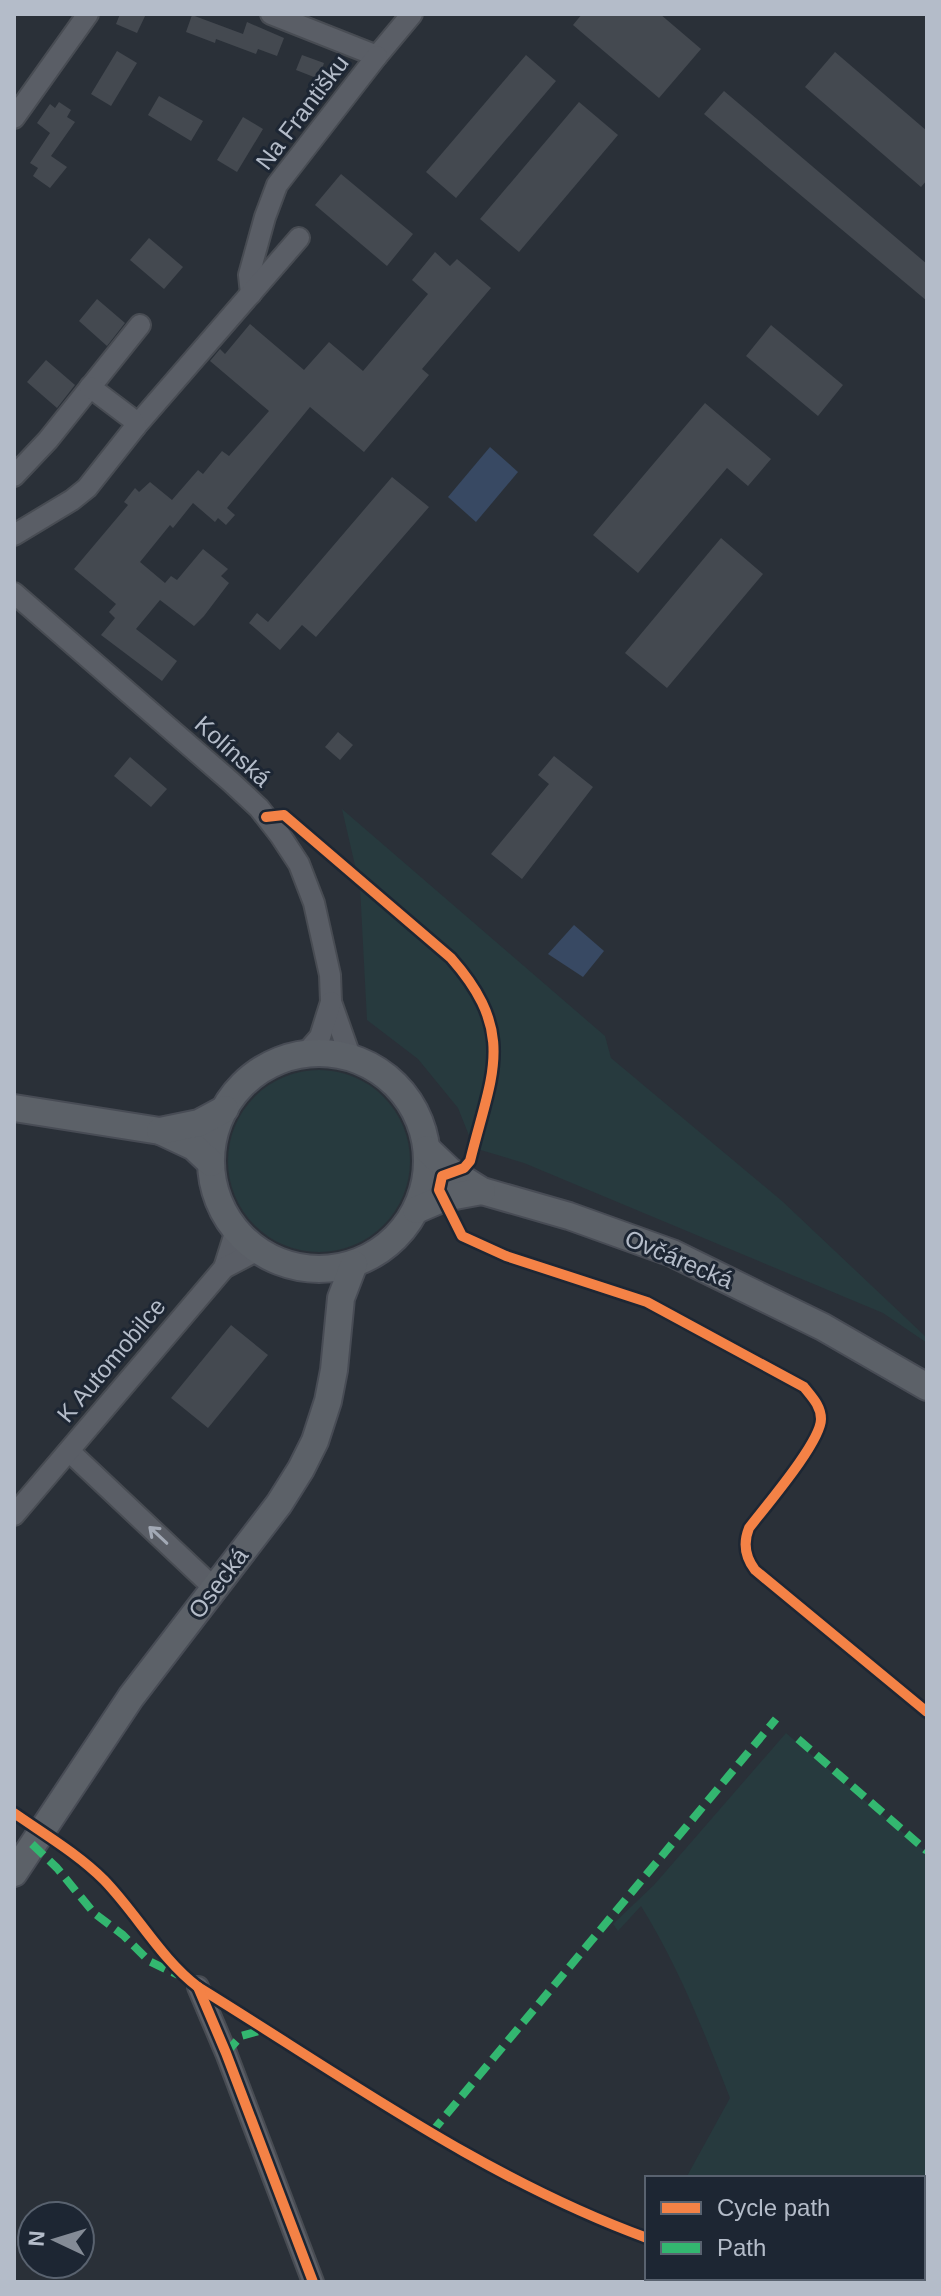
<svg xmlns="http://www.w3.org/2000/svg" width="941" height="2296" font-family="Arial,sans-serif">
<rect width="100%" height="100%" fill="#2a3038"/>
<g fill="#273a3e">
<polygon points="342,809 605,1036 611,1058 782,1201 927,1338 927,1343 883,1313 524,1163 474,1148 458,1108 418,1059 367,1020 360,887"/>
<circle cx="319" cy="1161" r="91"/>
<path d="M 786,1733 L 927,1853 L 927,2271 L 923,2271 L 923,2178 L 686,2178 L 730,2098 C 704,2032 679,1967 641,1906 L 618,1931 L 613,1924 L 654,1885 Z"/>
</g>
<g fill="#384963">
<polygon points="490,447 518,472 476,522 448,497"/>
<polygon points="574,925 604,951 583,977 548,954"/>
</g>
<g fill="#444950">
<polygon points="120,14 146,14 137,33 116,24"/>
<polygon points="582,14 660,14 701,49 659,98 573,25"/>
<polygon points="192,15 243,34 247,22 284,38 277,56 258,49 256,54 216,39 215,43 186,32"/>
<polygon points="117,51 137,63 111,106 91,94"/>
<polygon points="835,52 927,131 927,180 921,187 805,87"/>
<polygon points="302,55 324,63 319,79 296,70"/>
<polygon points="526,55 556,81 456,198 426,172"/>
<polygon points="724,91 927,264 927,301 704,114"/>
<polygon points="159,96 203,121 191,141 148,115"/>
<polygon points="59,102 71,110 67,117 75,122 51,156 67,167 50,188 33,176 38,168 30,163 50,133 37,123 50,104 55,108"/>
<polygon points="579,102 618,135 519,252 480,219"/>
<polygon points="243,117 263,129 237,172 217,160"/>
<polygon points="341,174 413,234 387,266 315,205"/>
<polygon points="149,238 183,267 164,289 130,260"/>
<polygon points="435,252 450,266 457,259 491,288 422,369 429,375 364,452 310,407 227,508 235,515 226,525 218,518 215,522 193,503 173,528 170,525 140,562 165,583 171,576 177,580 203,549 228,569 221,576 229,583 204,616 194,626 160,600 136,629 177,661 162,681 101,635 115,618 109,612 116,604 74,569 128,505 124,502 135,488 139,492 150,482 172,500 198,470 203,474 222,451 229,456 269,411 210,361 220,349 225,354 250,324 304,370 329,342 363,371 428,294 412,280"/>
<polygon points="97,299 125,323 107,346 79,321"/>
<polygon points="771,325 843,385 818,416 746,356"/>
<polygon points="46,360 75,385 57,408 27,382"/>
<polygon points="705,403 771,459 748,486 727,468 638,573 593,535"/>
<polygon points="392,477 429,507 316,637 302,625 280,650 249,623 257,613 268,622"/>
<polygon points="721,538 763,574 667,688 625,653"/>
<polygon points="338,732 353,745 340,760 325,747"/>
<polygon points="554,756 593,787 522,879 491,854 549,784 538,775"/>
<polygon points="130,757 167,789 151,807 114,776"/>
<polygon points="231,1325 268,1355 208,1428 171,1398"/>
</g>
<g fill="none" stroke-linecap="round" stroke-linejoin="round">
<defs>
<g id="minor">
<polyline points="271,14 377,56 412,14"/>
<polyline points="14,118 88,14"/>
<polyline points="251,294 249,275 265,217 277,185 377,56"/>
<polyline points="136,426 299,238"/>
<polyline points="14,476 48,440 140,325"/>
<polyline points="14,535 72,500 87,488 136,426 131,418 90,387"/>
<polyline points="14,593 230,781 259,808 280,835 299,864 314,903 330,975 331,1002 350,1056"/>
<polyline points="306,1053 320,1037 331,1002"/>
<polyline points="224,1268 236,1230"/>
<polyline points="69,1451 214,1588"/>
<polyline points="14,1515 224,1268 258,1250"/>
<polyline points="198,1987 226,2053 313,2282"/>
</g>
<g id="major">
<circle cx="319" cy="1161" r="108"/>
<polyline points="14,1108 160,1131 194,1147 211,1163"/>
<polyline points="160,1131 199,1123 225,1109"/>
<polyline points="427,1149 450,1171 482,1191 569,1216 672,1253 823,1327 927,1387"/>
<polyline points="416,1210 444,1198 482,1191"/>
<polyline points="14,1873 131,1697 279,1504 301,1469 315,1441 328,1401 334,1370 341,1298 354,1264"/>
</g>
</defs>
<use href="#minor" stroke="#484c53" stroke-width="24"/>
<use href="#major" stroke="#484c55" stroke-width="30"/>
<use href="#minor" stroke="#5a5e66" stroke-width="20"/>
<use href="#major" stroke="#5c6168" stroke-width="26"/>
<g stroke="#33b770" stroke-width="8" stroke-dasharray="16 8" stroke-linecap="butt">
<polyline points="798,1739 927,1851"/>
<polyline points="32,1844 57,1868 94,1913 123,1935 149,1961 178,1975"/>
<polyline points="226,2053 241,2036 266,2029"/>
<polyline points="431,2133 776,1719"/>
</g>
<defs>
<g id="cycleway">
<path d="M 266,817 L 284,815 L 451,958 C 518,1034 491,1075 470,1161 L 464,1168 L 442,1176 L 439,1190 L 462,1236 L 506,1256 L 647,1302 L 804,1387 C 812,1397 821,1406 821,1419 C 821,1442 765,1507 749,1528 C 743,1543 745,1557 755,1570 L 927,1712"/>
<path d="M 14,1813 C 44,1834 78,1854 104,1880 C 137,1914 161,1959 198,1987 C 344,2077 485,2179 647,2238"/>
<polyline points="198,1987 226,2053 313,2282"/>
</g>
</defs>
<use href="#cycleway" stroke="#1d2633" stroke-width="15"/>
<use href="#cycleway" stroke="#f48246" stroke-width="10"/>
</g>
<defs><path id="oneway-shaft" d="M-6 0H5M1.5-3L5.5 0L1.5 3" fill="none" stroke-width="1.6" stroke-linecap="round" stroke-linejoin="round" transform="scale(2)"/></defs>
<use stroke="#a2a9b5" href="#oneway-shaft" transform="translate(158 1535) rotate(-137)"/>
<g text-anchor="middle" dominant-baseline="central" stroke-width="6" stroke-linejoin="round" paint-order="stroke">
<g font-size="24" fill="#b4bcc9" stroke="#1d2633">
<text transform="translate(302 112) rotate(-53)">Na Františku</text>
<text transform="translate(233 751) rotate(42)">Kolínská</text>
<text transform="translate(679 1259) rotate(23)">Ovčárecká</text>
<text transform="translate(111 1360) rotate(-50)">K Automobilce</text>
<text transform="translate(218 1583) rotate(-53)">Osecká</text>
</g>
</g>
<rect width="941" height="2296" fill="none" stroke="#b4bcc9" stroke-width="32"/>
<rect x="645" y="2176" width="280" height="104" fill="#1d2633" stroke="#59626f" stroke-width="2"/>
<rect x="661" y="2202" width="40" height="12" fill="#f48246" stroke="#59626f" stroke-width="2"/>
<text x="717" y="2216" font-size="24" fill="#b4bcc9">Cycle path</text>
<rect x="661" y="2242" width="40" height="12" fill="#33b770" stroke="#59626f" stroke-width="2"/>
<text x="717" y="2256" font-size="24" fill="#b4bcc9">Path</text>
<g transform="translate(56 2240) rotate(274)"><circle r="38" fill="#1d2633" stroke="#59626f" stroke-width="2"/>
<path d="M0-6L14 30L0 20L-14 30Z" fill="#848b96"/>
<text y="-12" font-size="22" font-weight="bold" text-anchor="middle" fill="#b4bcc9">N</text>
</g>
</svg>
